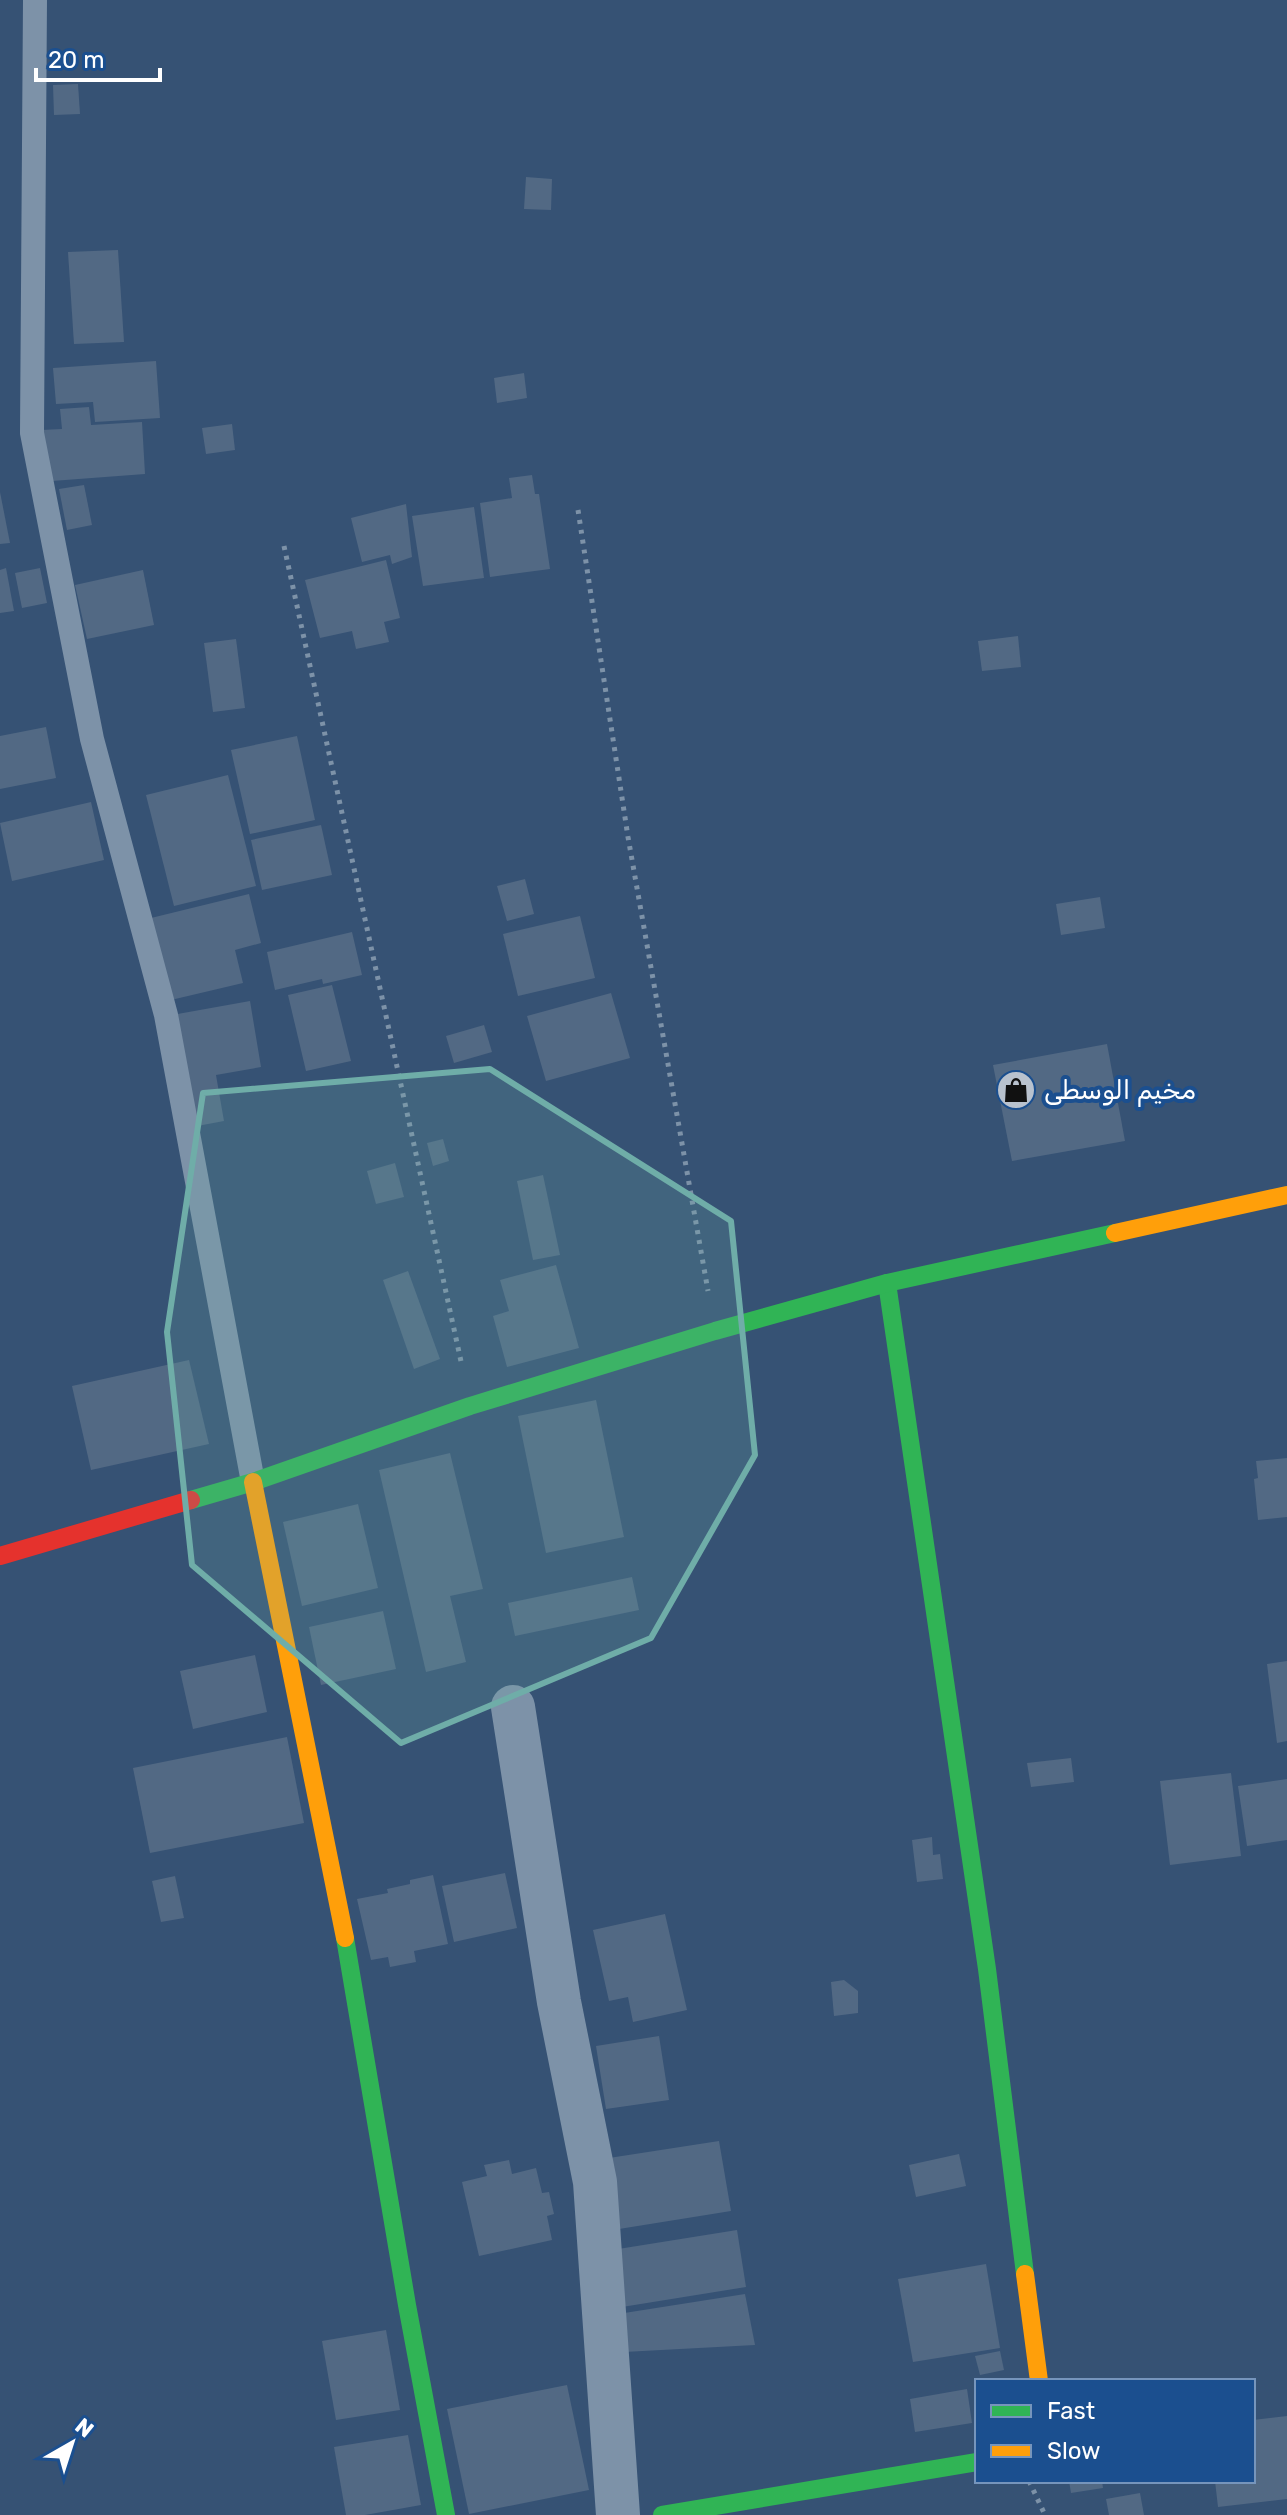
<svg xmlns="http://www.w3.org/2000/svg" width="1287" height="2515" font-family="Rubik,'Noto Sans Arabic',sans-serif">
<rect width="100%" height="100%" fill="#365274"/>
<g fill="#526984">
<polygon points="78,84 80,114 54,115 53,85"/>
<polygon points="526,177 552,179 551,210 524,209"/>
<polygon points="118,250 124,342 74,344 68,252"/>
<polygon points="156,361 160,418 95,422 93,402 56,404 53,368"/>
<polygon points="524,373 527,398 497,403 494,378"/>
<polygon points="89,407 91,425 142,422 145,474 52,481 41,430 62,429 60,409"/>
<polygon points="232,424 235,450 206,454 202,428"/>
<polygon points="532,475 535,494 539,494 550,569 490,577 480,503 512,498 509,478"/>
<polygon points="84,485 92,525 67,530 59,489"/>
<polygon points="0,492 10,543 0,544"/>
<polygon points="406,504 412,557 392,564 390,555 362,562 351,518"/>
<polygon points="474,507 484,578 423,586 412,516"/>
<polygon points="386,560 400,618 384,622 389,642 356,649 352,631 320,638 305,580"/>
<polygon points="6,568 14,611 0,613 0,570"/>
<polygon points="40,568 47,603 22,608 15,573"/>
<polygon points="143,570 154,625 87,639 75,585"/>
<polygon points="1018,636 1021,667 982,671 978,641"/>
<polygon points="236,639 245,708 213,712 204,643"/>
<polygon points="46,727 56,778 0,789 0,736"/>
<polygon points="297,736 315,820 250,834 231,750"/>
<polygon points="228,775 256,886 174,906 146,795"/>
<polygon points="91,802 104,860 12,881 0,823"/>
<polygon points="321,825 332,875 262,890 251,840"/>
<polygon points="525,879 534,914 507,921 497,886"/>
<polygon points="249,894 261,943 235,950 243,983 171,1000 151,918"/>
<polygon points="1100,897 1105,928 1061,935 1056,904"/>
<polygon points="580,916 595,978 518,996 503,934"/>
<polygon points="352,932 362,975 323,984 322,979 275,990 267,952"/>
<polygon points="332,985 351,1061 306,1071 288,995"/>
<polygon points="611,993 630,1058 546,1081 527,1016"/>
<polygon points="250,1001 261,1067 216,1075 224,1121 192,1127 172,1015"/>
<polygon points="484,1025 492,1052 454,1063 446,1036"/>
<polygon points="1107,1044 1125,1141 1012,1161 993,1065"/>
<polygon points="443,1139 449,1161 433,1166 427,1143"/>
<polygon points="395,1163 404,1197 376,1204 367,1171"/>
<polygon points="543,1175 560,1255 533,1260 517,1181"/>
<polygon points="556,1265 579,1348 507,1367 493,1316 509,1311 500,1280"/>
<polygon points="408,1271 440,1359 414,1369 383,1280"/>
<polygon points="189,1360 209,1444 91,1470 72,1386"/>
<polygon points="596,1400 624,1537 546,1553 518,1416"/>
<polygon points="450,1453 483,1589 450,1596 466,1662 426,1672 379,1470"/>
<polygon points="1287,1458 1287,1517 1258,1520 1254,1479 1258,1478 1256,1461"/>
<polygon points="358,1504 378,1588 302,1606 283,1522"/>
<polygon points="632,1577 639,1610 515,1636 508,1603"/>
<polygon points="383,1611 396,1669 321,1685 309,1627"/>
<polygon points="255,1655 267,1712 193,1729 180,1671"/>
<polygon points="1287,1661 1287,1741 1277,1743 1267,1664"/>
<polygon points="287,1737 304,1823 150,1853 133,1768"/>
<polygon points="1071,1758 1074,1782 1031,1787 1027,1763"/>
<polygon points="1231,1773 1241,1856 1170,1865 1160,1781"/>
<polygon points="1287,1779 1287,1840 1247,1846 1238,1786"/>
<polygon points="932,1837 933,1855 940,1854 943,1879 917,1882 912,1840"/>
<polygon points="505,1873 517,1928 454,1942 442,1886"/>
<polygon points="433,1875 448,1944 414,1951 416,1962 390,1967 388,1957 371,1960 357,1899 388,1893 387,1889 410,1884 410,1880"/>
<polygon points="175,1876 184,1918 161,1922 152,1881"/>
<polygon points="665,1914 687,2010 633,2022 628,1997 609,2001 593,1930"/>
<polygon points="844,1980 858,1991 858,2013 834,2016 831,1982"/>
<polygon points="659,2036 669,2100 606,2109 596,2046"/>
<polygon points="719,2141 731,2211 619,2229 609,2158"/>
<polygon points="959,2154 966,2186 916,2197 909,2165"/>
<polygon points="509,2160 512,2174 536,2168 542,2193 549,2192 554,2214 547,2216 552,2240 479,2256 462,2182 487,2176 484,2165"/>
<polygon points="737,2230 746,2287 622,2307 612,2250"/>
<polygon points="986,2264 1000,2348 913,2362 898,2279"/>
<polygon points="745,2294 755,2345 624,2352 618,2314"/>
<polygon points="386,2330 400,2410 336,2420 322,2341"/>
<polygon points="1000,2351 1004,2370 980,2375 975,2356"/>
<polygon points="567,2385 589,2490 469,2514 447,2409"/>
<polygon points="967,2389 972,2423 915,2432 910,2399"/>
<polygon points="1287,2416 1287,2499 1218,2507 1215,2481 1253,2481 1253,2420"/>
<polygon points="408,2435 421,2505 365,2515 346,2515 334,2447"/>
<polygon points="1069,2481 1102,2481 1103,2488 1071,2493"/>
<polygon points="1140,2493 1144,2515 1109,2515 1106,2499"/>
</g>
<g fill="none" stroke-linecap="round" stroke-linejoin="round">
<g stroke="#7d92a8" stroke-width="5" stroke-dasharray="4 6" stroke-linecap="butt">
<polyline points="578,510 628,837 708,1291"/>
<polyline points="284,546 462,1366"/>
<polyline points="1029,2481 1045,2515"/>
</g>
<polyline stroke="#7d92a8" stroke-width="24" points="35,0 32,433 92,739 166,1015 253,1482"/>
<polyline stroke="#7d92a8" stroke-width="44" points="513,1707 559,2002 595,2182 618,2515"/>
<g stroke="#30b455" stroke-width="18">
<polyline points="887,1283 987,1969 1025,2274"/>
<polyline points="191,1500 253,1482 470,1406 715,1331 887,1283 1115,1233"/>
<polyline points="345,1938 407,2305 446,2515"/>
<polyline points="662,2515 977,2462"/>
</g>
<g stroke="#ff9f0a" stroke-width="18">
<polyline points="1115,1233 1287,1195"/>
<polyline points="253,1482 345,1938"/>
<polyline points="1025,2274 1039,2381"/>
</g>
<polyline stroke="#e5322d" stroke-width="18" points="0,1556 191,1500"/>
</g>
<path fill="#6fada8" fill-opacity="0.2" stroke="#6fada8" stroke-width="6" stroke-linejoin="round" d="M 490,1069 L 731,1221 L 755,1455 L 651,1638 L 401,1743 L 192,1565 L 167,1332 L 203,1093 Z"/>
<defs>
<symbol id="shop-disc" viewBox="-11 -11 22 22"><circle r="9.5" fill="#b9c2ce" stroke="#1b4f8f"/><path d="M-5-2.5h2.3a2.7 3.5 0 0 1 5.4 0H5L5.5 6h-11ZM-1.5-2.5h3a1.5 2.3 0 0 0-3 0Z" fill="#111"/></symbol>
</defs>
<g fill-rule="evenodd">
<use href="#shop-disc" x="994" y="1068" width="44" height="44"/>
</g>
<g text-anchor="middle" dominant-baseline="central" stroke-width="8" stroke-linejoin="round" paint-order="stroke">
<g font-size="26" fill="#fff" stroke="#1b4f8f" text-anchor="start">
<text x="1044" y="1090">مخيم الوسطى</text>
</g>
</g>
<rect x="975" y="2379" width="280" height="104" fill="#1b4f8f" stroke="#7695bc" stroke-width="2"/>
<rect x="991" y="2405" width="40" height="12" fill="#30b455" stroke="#7695bc" stroke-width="2"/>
<text x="1047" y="2419" font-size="24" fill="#ffffff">Fast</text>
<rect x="991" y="2445" width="40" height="12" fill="#ff9f0a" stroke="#7695bc" stroke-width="2"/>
<text x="1047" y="2459" font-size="24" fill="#ffffff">Slow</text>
<g transform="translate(72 2443) rotate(39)" stroke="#1b4f8f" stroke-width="6" paint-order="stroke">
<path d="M0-6L14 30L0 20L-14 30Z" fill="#ffffff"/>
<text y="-12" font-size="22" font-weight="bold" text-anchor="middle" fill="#ffffff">N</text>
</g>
<path d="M36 68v12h124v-12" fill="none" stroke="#ffffff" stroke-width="4"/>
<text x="48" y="68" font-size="24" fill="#ffffff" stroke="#1b4f8f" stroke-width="6" paint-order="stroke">20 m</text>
</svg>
